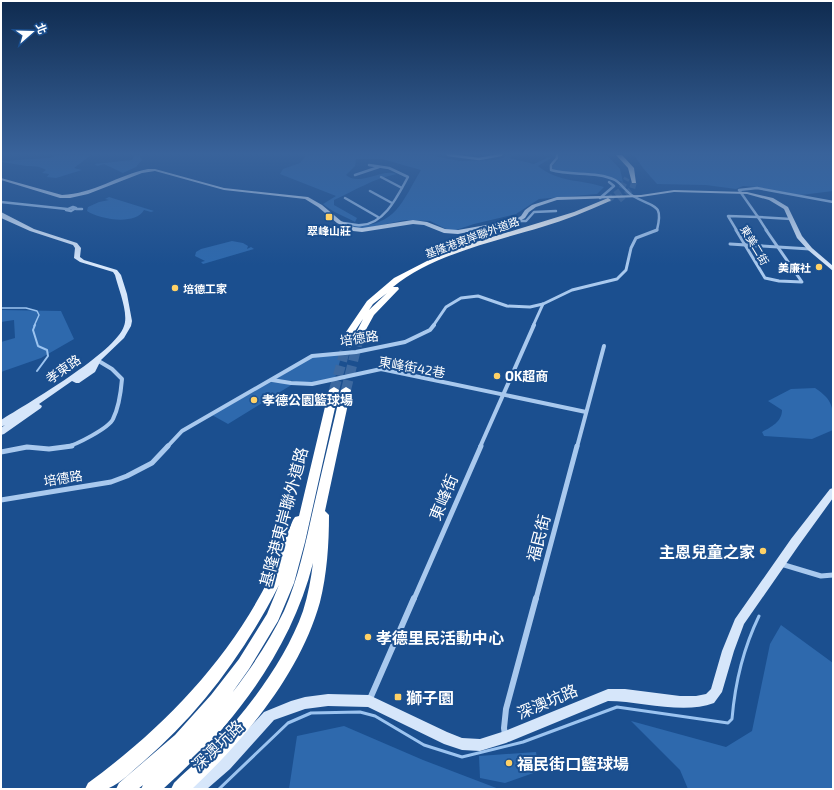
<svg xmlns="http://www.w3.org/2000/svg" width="834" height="790" font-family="'Exo 2','Noto Sans TC',sans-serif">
<rect width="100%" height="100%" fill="#1b4f8f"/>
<g fill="#2e69ad">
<path d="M 59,155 L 91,155 L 74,168 L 82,170 L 56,178 L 47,177 L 49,174 L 42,173 L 46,170 C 37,165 36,167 27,166 C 18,165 10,163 1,162 L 1,161 L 49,158 Z"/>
<polygon points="135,155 142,155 140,156 142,160 136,167 123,173 104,164 97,166 95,164 132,160"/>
<path d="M 303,155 L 429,155 L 460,161 L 495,160 L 503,158 L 507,155 L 512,155 L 509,158 L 534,164 L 549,157 L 551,158 L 538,166 C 559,183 580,179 604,187 L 597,194 L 539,199 L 516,214 L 474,224 L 456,230 L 448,230 L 430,221 L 405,220 L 367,228 L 356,228 L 351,226 C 396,227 401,203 421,170 L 382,159 L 356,159 L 355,166 L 346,175 C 361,187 381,168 397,174 C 374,178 354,191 334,200 L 334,205 L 357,218 L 355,222 C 344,216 332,212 323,204 L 336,196 L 280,174 L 283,169 L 300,163 L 306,156 Z"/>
<polygon points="559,155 607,155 620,169 623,182 601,175 555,171 553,169 553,165 559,159"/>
<polygon points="634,155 833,155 833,191 801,195 757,187 743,186 736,189 706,185 657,184 643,168"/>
<path d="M 109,197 L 154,211 L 151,212 L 144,210 C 135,226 99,219 87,211 L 88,207 L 99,202 L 109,200 L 105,199 Z"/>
<polygon points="232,241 243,243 248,246 247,249 251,247 254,249 203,264 201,262 205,261 195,256 196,252 201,249"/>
<polygon points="1,310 61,311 74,339 41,358 1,372 1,342 15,338 14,320 1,322"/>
<polygon points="342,354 335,378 311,383 276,379 311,357"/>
<polygon points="271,382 293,384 228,424 212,415"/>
<path d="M 815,388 C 834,401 833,407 833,430 L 812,439 L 764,436 L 762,432 C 771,427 782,422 782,410 L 768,401 L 791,389 Z"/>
<polygon points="781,625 833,663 833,789 688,789 680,770 631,721 726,747 752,731 770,644"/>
<polygon points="344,726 423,760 499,789 289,789 297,736"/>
<polygon points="536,752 539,771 505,783 480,778 479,756"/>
</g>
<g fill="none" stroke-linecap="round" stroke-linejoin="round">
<polyline stroke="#9cc4f0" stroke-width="1.5" points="1,308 26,308 37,311 39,315 34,326"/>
<polyline stroke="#9cc4f0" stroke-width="2" points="35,325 33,330 38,346 47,350 48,356 37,371"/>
<path stroke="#9cc4f0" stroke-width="3" d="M 219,789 L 288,723 L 311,713 L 360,712 L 375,716 L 424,745 L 462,757 L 523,742 L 617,707 L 728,723 L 732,719 C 735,683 743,649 759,616"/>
<g stroke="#3d69a0" stroke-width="6" stroke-dasharray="6 3" stroke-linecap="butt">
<polyline points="608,200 620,191 627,178"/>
<polyline points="619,200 632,189 634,182"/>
</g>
<g stroke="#3d69a0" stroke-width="10" stroke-dasharray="10 5" stroke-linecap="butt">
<polyline points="334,390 350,332"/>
<polyline points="346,390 360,333"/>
</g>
<g stroke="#a9c9ee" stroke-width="2.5">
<polyline points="448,155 479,159 501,155"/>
<path d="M 557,155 L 557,158 L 551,165 L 551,170 C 571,176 597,171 615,180 C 622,184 626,192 633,196 C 653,208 664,202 657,230 L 655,231"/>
<polyline points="355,175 379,167"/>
<polyline points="381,177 402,188"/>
<polyline points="370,191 392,203"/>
<polyline points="345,198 378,217"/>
<polyline points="600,198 614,186 609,182"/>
<polyline points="1,202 67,209"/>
<polygon points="73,207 76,208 71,211 66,210"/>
<polyline points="76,209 82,209"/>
<polyline points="758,217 791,219"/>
<polyline points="758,217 767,231"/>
<polyline points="758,217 739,190 757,188 833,202"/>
<polyline points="516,221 526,221 534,212 556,211"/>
<path d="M 342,223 C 348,223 355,226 361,225 C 385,224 398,195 408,177 L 389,168 L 369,165"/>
<polyline points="737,231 728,216 758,217"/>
</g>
<g stroke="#a9c9ee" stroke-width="3">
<polyline points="736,230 765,278 779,281 802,282 766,230"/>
<polyline points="730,244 810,249"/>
<polyline points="433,326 446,307 461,298 478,296 507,306 530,307 543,304 572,290 617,279 626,270 631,248 636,238 657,230"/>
<polyline points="533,326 543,304"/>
</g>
<g stroke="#a9c9ee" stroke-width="4">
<polyline points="272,380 291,383 312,384 381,369 586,412"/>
<path d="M 66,447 C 76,445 109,428 113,419 C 119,407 121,391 122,379 L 112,369 L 97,360"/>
<polyline points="167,447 182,431 312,356 356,352 405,342 430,330 434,325"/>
<polyline points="480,447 534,325"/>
<polyline points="577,447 604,346"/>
</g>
<g stroke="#a9c9ee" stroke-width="5">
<polyline points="1,452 27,447 49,449 72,446"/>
<polyline points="1,500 111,482 127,476 152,463 168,446"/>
<polyline points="781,564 821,576 833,575"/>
<polyline points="414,599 481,446"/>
<polyline points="536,599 577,446"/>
</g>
<g stroke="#a9c9ee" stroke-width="6">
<polyline points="369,701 414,598"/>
<polyline points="505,735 504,728 506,709 536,598"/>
</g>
<g fill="#d6e6fa" fill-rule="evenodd">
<path d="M 148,169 L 155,169 L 224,188 L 308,197 L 322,205 L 341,221 L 354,227 L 362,228 L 413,220 L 427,222 L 445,229 L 458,230 L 514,220 L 521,216 L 525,210 L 532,205 L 557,197 L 641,195 L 674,190 L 747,192 L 773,198 L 788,207 L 802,236 L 812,248 L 833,266 L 833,271 L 808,250 L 797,238 L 784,209 L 769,200 L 747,194 L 674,192 L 641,197 L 557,200 L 536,207 L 529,212 L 525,218 L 518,222 L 458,234 L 444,233 L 424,225 L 413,224 L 362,232 L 353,231 L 337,223 L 318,207 L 305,199 L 224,190 L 155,171 L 142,173 L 88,194 L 70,198 L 60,198 L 1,180 L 1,178 L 62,195 C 93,194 118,175 148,169 Z"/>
<path d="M 1,212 L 34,229 L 77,243 L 81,248 L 80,257 L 84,260 L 117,270 L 121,275 L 127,294 L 132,321 L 131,326 L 124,338 L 101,360 L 95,372 L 79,383 L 76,383 L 72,381 L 39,404 L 42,406 L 41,408 L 4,434 L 1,435 L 1,428 L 5,425 L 1,427 L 1,420 C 27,404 116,352 124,326 C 129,313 118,288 115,275 L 113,272 L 80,262 L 74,258 L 75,248 L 73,245 L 30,231 L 1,218 Z"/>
<path d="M 833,488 L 833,498 L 799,545 L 744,624 L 734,651 L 722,692 L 714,703 C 683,715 641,701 608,701 L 506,743 L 480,751 L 462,750 L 444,744 L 368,707 L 328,706 L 305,709 L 274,720 L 230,769 L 207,789 L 189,789 L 191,784 L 220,759 L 264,712 L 291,701 L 305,697 L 328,694 L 369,695 L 447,732 L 462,738 L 480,739 L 505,731 L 608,689 L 625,689 L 680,696 L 696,696 L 706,694 L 711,689 L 722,651 L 735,619 L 791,539 L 830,489 Z"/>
</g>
<g fill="#fff" fill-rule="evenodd">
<polygon points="616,155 622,155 634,168 636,183 632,183 628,168"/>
<path d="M 608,198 L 611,200 L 610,201 C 588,211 565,220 542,227 C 496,241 431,255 393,287 L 398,287 L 399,289 L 374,315 L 363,335 L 360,336 L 356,333 L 363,319 L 353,334 L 347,334 L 346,332 L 367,301 L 394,278 L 427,261 L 463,246 L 574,212 ZM 387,293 L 369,310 L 373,304 Z"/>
<path d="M 334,387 L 339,390 L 305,542 L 294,583 L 278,621 L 249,669 L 232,693 C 252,667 270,640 284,611 C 300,575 307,535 316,497 C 324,461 333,426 341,390 L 346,387 L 351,390 L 325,511 L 329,515 C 329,544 327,574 320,602 C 300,674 245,739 192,789 L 171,789 L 174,783 C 188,769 203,757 216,743 C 250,707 287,657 303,611 C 308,595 311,579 313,563 C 290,653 231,728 163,789 L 141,789 L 143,785 L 138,789 L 116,789 L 119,783 L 175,735 L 211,695 L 239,659 L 267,614 L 279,585 C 245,652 200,713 143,762 C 133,770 121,783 109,788 C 103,790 92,789 85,789 L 88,783 C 162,729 227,662 269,579 C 278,560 284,540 293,520 L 295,517 L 299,516 L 329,390 Z"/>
</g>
</g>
<linearGradient id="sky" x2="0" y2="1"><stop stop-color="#0f2b4f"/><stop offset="0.58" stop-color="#39639b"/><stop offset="1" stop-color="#39639b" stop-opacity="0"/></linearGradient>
<rect width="834" height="265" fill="url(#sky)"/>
<g fill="#ffd166" stroke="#1b4f8f" stroke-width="1.5">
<rect x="325" y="213" width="8" height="8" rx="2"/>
<circle cx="819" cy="267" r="4"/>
<circle cx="175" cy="288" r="4"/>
<circle cx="497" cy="376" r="4"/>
<circle cx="254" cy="400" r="4"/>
<circle cx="763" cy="551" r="4"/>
<circle cx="368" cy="637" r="4"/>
<rect x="394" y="693" width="8" height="8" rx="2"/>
<circle cx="509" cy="763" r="4"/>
</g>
<g text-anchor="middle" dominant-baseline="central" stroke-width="4" stroke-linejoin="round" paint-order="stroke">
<g font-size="11" font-weight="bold" fill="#fff" stroke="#1b4f8f">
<text x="329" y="230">翠峰山莊</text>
<text x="811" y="267" text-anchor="end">美廉社</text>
<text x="183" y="288" text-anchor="start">培德工家</text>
</g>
<g font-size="11" fill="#fff" stroke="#1b4f8f">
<text transform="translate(472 237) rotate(-20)">基隆港東岸聯外道路</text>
<text transform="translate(755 245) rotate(59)">東美二街</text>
</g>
<g font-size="13" fill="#fff" stroke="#1b4f8f">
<text transform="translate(359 338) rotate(-8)">培德路</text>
<text transform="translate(412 367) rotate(10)">東峰街42巷</text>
<text transform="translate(63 369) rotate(-35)">孝東路</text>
<text transform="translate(63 478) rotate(-9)">培德路</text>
</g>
<g font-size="13" font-weight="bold" fill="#fff" stroke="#1b4f8f" text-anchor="start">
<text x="505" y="376">OK超商</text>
<text x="262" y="400">孝德公園籃球場</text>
</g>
<g font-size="16" fill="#fff" stroke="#1b4f8f">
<text transform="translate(443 497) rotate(-67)">東峰街</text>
<text transform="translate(283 517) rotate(-75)">基隆港東岸聯外道路</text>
<text transform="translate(538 538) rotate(-75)">福民街</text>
<text transform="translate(547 701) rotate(-23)">深澳坑路</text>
<text transform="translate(217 745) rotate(-44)">深澳坑路</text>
</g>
<g font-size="16" font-weight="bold" fill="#fff" stroke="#1b4f8f" text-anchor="start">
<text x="755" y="551" text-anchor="end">主恩兒童之家</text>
<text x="376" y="637">孝德里民活動中心</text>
<text x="406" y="697">獅子園</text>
<text x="517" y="763">福民街口籃球場</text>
</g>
</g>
<rect width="834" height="790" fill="none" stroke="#ffffff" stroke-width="4"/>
<g transform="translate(32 32) rotate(70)" stroke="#1b4f8f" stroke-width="3" paint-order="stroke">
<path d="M0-3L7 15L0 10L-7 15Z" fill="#ffffff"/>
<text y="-6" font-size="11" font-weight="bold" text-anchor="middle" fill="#ffffff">北</text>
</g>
</svg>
